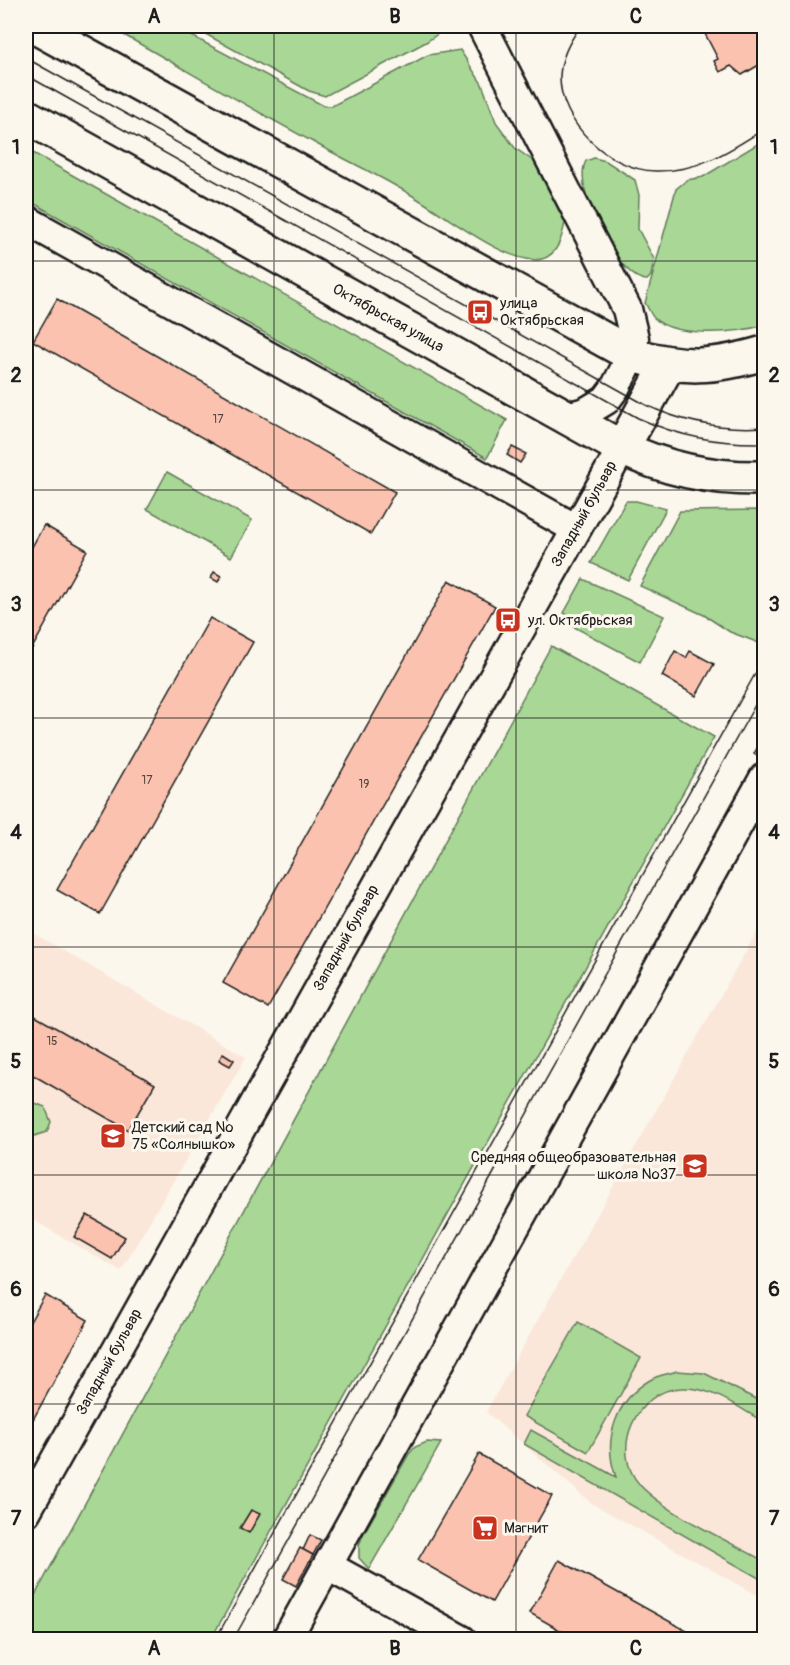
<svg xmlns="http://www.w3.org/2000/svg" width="790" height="1665" font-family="Pangolin,sans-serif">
<rect width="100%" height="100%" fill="#fbf7ec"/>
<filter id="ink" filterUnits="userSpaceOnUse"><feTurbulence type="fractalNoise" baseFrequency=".0167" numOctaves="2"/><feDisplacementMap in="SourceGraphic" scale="12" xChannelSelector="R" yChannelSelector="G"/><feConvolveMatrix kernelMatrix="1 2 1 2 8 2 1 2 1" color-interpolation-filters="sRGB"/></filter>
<g filter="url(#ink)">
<g fill="#fbe7da">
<polygon points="764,919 764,1599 591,1503 486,1412"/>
<polygon points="26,929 246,1057 121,1271 26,1216"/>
</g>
<g fill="#a9d796" stroke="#627a59" stroke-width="1.5">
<path d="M 108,26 L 173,26 L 324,106 L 332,106 L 428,55 L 460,50 L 482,84 L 496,122 L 515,148 L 536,163 L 567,214 C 563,230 561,254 542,259 C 511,267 448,217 421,201 C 387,179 349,162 313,142 C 244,105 176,64 108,26 Z"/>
<polygon points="191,26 442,26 439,33 426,42 325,96 309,91"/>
<path d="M 764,140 L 764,325 C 739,333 676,338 655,319 C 651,316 648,307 645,303 L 676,189 L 687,180 L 703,177 Z"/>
<polygon points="26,149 507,420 487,458 26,199"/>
<path d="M 594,158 L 606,161 L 635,180 L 639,195 L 638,229 L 654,259 L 651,276 L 647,280 C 618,280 571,187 586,161 Z"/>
<polygon points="167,472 252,520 231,557 147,509"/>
<polygon points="626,501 636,501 666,509 628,580 591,563"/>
<polygon points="764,510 764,640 762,644 730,632 704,615 640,586 680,511"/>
<polygon points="583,579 664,616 640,662 574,627 577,620 564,613"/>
<polygon points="551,646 714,737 211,1639 26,1640 26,1612"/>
<polygon points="35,1103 45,1107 51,1122 47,1132 31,1137 26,1135 26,1106"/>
<polygon points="578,1322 641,1358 588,1452 524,1416"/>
<path d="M 677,1371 L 704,1373 L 764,1403 L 764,1422 C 739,1408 711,1386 681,1388 C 636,1390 609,1451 640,1485 C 663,1511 732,1543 764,1561 L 764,1581 L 524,1444 L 531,1430 L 616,1477 C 602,1440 616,1400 650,1380 C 658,1375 669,1374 677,1371 Z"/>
<polygon points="427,1442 441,1443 369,1569 359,1558 359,1545 363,1535 409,1454 415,1447"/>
</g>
<g fill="#fbc3af" stroke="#1c1c1c" stroke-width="1.5">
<polygon points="701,26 764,26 764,62 742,75 731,66 720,72 714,61 718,59"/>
<polygon points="57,299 395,492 371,534 33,341"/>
<polygon points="512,447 526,454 520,463 507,455"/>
<polygon points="44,525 87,550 26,659 26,558"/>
<polygon points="214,572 221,576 218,582 211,578"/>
<polygon points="449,580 495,606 268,1008 223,983"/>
<polygon points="210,618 253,642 100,914 57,890"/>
<polygon points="675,651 686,658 690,651 714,664 696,696 662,676"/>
<polygon points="763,737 764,744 758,756 754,754"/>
<polygon points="26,1011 155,1084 128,1130 26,1071"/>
<polygon points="223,1053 234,1060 230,1066 219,1060"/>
<polygon points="87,1215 125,1237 112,1259 74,1237"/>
<polygon points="45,1295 88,1320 26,1432 26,1329"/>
<polygon points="479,1454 552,1496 492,1602 418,1560"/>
<polygon points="251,1510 260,1514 249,1533 240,1528"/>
<polygon points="310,1535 321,1540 313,1555 303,1550"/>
<polygon points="300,1548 313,1555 296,1586 283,1579"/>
<polygon points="559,1560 703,1640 577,1640 530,1613"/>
</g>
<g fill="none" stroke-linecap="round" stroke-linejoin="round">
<defs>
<g id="minor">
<polyline points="482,26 627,309 634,338 632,355 615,388 606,400 586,412 566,417"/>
<polyline points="26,220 576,529"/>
<polyline points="26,1512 622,448"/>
<polyline points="328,1566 462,1640"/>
<polyline points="286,1640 764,778"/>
</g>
<g id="major">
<path d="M 34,26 L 632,355 C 684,369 713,368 764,353"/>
<path d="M 26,116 L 622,448 C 667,470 715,479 764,478"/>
<polyline points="622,448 668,365"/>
</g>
</defs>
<use href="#minor" stroke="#1c1c1c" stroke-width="33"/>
<use href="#major" stroke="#1c1c1c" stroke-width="38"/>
<use href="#minor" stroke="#fbf7ec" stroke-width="28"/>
<use href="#major" stroke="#fbf7ec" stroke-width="33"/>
<g stroke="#1c1c1c" stroke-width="1.5">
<path d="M 581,26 C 570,40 561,57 560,76 C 559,123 610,170 655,171 C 698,172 730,151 764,129"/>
<path d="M 26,58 L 646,405 C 684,423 722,430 764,427"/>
<path d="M 26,75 L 638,418 C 680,437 719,444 764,443"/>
<polyline points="215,1640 764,658"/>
<polyline points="233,1640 764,689"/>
</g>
</g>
</g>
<path fill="none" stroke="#1c1c1c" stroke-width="1.5" stroke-opacity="0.55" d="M 274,26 L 274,1640M 516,26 L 516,1640M 26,261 L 764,261M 26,490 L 764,490M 26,718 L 764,718M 26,947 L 764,947M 26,1175 L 764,1175M 26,1404 L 764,1404"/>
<defs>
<symbol id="bus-square" viewBox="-11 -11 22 22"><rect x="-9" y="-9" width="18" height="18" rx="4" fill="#c8321e" stroke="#fbf7ec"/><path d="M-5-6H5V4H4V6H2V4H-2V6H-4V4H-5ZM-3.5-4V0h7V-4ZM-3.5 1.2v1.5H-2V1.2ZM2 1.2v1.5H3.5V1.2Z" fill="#fff"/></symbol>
<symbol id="school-square" viewBox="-11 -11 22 22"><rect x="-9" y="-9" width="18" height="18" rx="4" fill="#c8321e" stroke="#fbf7ec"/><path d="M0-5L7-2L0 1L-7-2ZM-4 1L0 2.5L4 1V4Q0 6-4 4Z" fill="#fff"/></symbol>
<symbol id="supermarket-square" viewBox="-11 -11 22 22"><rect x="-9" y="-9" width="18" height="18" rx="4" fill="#c8321e" stroke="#fbf7ec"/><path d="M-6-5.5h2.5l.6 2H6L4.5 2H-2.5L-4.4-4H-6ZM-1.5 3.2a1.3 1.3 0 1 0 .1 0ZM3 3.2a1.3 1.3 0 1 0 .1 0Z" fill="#fff"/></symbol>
</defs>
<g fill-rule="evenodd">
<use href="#bus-square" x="465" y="297" width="30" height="30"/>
<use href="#bus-square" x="493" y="605" width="30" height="30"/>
<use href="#school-square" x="98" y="1121" width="30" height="30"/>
<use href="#school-square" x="680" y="1151" width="30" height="30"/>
<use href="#supermarket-square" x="470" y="1513" width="30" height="30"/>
</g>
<g text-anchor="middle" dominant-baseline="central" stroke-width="6" stroke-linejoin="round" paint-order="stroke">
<g font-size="12" fill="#544641">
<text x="218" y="419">17</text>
<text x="147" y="780">17</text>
<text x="364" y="784">19</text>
<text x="52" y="1041">15</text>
</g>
<g font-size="15" fill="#1c1c1c" stroke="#fbf7ec" text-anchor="start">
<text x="500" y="303">улица<tspan x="500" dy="17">Октябрьская</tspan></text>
<text x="528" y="620">ул. Октябрьская</text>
<text x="132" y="1127">Детский сад №<tspan x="132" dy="17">75 «Солнышко»</tspan></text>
<text x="676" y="1157" text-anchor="end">Средняя общеобразовательная<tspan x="676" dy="17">школа №37</tspan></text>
<text x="504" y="1528">Магнит</text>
</g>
<g font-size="15" fill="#1c1c1c" stroke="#fbf7ec">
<text transform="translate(388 318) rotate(29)">Октябрьская улица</text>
<text transform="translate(584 514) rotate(-61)">Западный бульвар</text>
<text transform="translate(346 938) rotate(-61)">Западный бульвар</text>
<text transform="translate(109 1362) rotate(-61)">Западный бульвар</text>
</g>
</g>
<rect width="790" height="1665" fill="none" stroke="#fbf7ec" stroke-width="66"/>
<rect x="33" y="33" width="724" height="1599" fill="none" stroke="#1c1c1c" stroke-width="2"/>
<g font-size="20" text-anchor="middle" font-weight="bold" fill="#1c1c1c">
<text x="154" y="23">A</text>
<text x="395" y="23">B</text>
<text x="636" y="23">C</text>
<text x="16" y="154">1</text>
<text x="774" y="154">1</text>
<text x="16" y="382">2</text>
<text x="774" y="382">2</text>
<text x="16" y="611">3</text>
<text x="774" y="611">3</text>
<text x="16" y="839">4</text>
<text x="774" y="839">4</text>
<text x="16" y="1068">5</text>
<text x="774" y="1068">5</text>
<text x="16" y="1296">6</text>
<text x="774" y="1296">6</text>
<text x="16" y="1525">7</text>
<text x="774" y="1525">7</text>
<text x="154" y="1655">A</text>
<text x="395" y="1655">B</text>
<text x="636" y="1655">C</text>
</g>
</svg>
